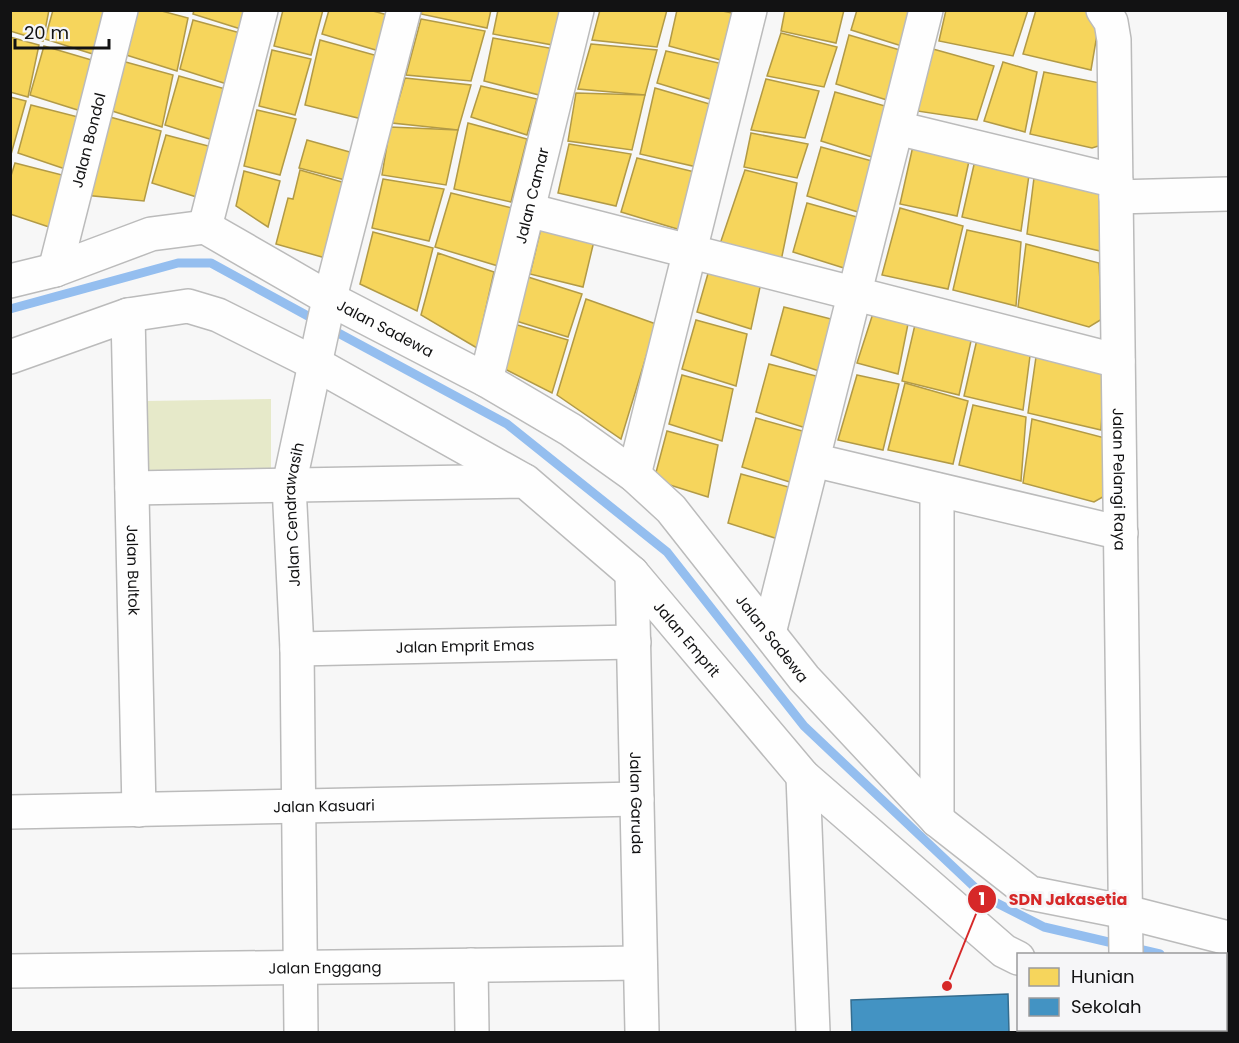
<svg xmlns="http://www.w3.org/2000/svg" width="1239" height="1043" font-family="Poppins,sans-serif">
<rect width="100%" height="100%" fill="#f7f7f7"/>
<polygon fill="#e6e9c9" points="271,399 271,469 146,471 145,401"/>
<g fill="#f6d55c" stroke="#b29a46" stroke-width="1.5">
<polygon points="10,10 49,10 43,41 10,31"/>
<polygon points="53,10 108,10 99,56 45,39"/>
<polygon points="135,10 158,10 188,18 177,71 123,54"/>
<polygon points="194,10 251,10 247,31 193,14"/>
<polygon points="283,10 323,10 311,55 274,46"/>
<polygon points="329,10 369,10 388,15 379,51 322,34"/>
<polygon points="422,10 491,10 487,28 421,14"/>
<polygon points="498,10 564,10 558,46 493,34"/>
<polygon points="600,10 667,10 657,47 592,40"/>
<polygon points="677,10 718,10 741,15 728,62 669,46"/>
<polygon points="785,10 844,10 836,43 781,31"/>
<polygon points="857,10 912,10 905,47 851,30"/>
<polygon points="946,10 1028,10 1013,56 939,41"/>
<polygon points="1036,10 1091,10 1099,23 1091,70 1023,54"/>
<polygon points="421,19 485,31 471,81 406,75"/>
<polygon points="193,20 244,34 233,86 180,69"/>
<polygon points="781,33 837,47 824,87 767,76"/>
<polygon points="849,35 900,50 890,101 836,84"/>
<polygon points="10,37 39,45 28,97 10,92"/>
<polygon points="493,38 555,49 543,96 484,81"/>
<polygon points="320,40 378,56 362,119 305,105"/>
<polygon points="591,44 657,50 645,95 578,89"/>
<polygon points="44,46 95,61 84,112 30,95"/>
<polygon points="933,49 994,66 977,120 917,111"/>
<polygon points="272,50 311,59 295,115 259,106"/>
<polygon points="666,51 723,64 713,100 657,83"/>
<polygon points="122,61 173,75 162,127 109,110"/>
<polygon points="1003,62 1037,72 1025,132 984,121"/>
<polygon points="1044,72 1105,84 1105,144 1092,148 1030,134"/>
<polygon points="179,76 229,90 219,142 165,125"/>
<polygon points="405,78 471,85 458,130 392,123"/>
<polygon points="766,79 819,91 805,138 751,130"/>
<polygon points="481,86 537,99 527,135 471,117"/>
<polygon points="655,88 713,105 697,167 640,154"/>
<polygon points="835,92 885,106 875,158 821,141"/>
<polygon points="576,93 645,95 632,150 568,141"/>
<polygon points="10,97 26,101 10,158"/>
<polygon points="31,105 82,118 71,171 18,153"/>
<polygon points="257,110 296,119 280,175 244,166"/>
<polygon points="110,117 161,131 144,201 84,195"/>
<polygon points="468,123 527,139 511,202 454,189"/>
<polygon points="390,127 458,130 446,185 382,175"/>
<polygon points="751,133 808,144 797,178 744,167"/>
<polygon points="166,135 216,148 206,200 152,183"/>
<polygon points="915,137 971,152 957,216 900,204"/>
<polygon points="307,140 357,154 349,181 299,168"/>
<polygon points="569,144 631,154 616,206 558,193"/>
<polygon points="821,147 872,161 861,213 807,196"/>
<polygon points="976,156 1030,168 1021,231 962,217"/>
<polygon points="637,158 699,173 684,231 621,212"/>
<polygon points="15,163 66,176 55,229 10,214 10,179"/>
<polygon points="300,170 349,184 329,259 276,244 288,198 293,199"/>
<polygon points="745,170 797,183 781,261 720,244"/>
<polygon points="1035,170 1103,185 1100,251 1027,234"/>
<polygon points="244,171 280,181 268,227 236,206"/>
<polygon points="383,179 444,189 429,241 372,228"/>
<polygon points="451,193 512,208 498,266 435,247"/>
<polygon points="807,203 857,217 847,269 793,252"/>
<polygon points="900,208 963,226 948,289 882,275"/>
<polygon points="541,228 594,241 583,287 530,274"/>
<polygon points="967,230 1021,242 1016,306 953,290"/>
<polygon points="373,232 433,248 417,311 360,284"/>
<polygon points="1026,244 1099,263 1102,319 1089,327 1018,307"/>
<polygon points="438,253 494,272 477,348 421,315"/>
<polygon points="711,263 762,278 751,329 697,312"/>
<polygon points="528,277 582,294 568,337 516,321"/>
<polygon points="586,299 656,324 621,439 557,395"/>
<polygon points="876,304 910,314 898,374 857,363"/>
<polygon points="784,307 835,320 825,373 771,355"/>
<polygon points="917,316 973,332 959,395 902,381"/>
<polygon points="696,320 747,334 736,386 682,369"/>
<polygon points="514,324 568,340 552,393 503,368"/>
<polygon points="978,335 1031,348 1023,410 964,396"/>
<polygon points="1037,350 1105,365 1101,430 1028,413"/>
<polygon points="769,364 820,377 809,429 756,412"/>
<polygon points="682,375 733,389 722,441 669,424"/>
<polygon points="857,375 899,384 883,450 838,440"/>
<polygon points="905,383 968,401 953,464 888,450"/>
<polygon points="973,405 1026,417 1021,481 959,465"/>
<polygon points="756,418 806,432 796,484 742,467"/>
<polygon points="1032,419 1105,438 1108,494 1094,502 1023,483"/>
<polygon points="667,431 718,445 708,497 654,480"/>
<polygon points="741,474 792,488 781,540 728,523"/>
</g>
<polygon fill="#4393c3" stroke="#346c8e" stroke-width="1.5" points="1008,994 1009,1032 852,1032 851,1000"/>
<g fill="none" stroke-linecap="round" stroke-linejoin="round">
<g stroke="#94beef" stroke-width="9">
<polyline points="10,309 178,263 211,263 317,321"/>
<polyline points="329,328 507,424 667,552 804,726 985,897 1044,927 1160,954"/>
<polyline points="1226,971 1228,972"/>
</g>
<defs>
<g id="minor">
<path id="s1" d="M 1103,10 L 1111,22 L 1114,40 L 1126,954"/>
<polyline points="897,128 1116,181"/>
<polyline points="1116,197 1228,194"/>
<polyline points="528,210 1118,361"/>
<polyline points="205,227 261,10"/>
<path id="s2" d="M 55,270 L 121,10"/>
<path id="s3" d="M 10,281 L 55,270 L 151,234 L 205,227 L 330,299 L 486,380 L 571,430 L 634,475 L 671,509 L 804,678 L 937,820 L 1030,893 L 1126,912 L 1228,938"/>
<path id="s4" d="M 128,315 L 139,810"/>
<polyline points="10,357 128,315 188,306 218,315 314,363 521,479"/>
<path id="s5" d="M 486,380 L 577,10"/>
<polyline points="813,460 1121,533"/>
<polyline points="634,475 750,10"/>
<path id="s6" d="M 132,488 L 525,481 L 632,573 L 803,776 L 1004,951 L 1018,958"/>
<polyline points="937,490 937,820"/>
<path id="s7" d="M 632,573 L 642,1032"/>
<polyline points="769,633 926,10"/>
<path id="s8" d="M 297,649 L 634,642"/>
<polyline points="803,776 813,1032"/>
<path id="s9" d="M 10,812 L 637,799"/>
<polyline points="471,965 472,1032"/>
<path id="s10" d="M 10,971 L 640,963"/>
<polyline points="1226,1004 1228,1004"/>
<polyline points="1127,1030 1127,1032"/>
<path id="s11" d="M 301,1032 L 297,649 L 289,485 L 326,313 L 404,10"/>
</g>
</defs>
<use href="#minor" stroke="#bbb" stroke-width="36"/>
<use href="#minor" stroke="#fefefe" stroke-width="33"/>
</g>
<g text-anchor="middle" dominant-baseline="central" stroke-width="6" stroke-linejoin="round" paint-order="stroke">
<g font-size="15" fill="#121213" stroke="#f6f6f8">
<text stroke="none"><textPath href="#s2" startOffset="134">Jalan Bondol</textPath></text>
<text stroke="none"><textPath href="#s5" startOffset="190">Jalan Camar</textPath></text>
<text stroke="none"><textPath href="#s3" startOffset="410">Jalan Sadewa</textPath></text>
<text stroke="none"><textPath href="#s1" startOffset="472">Jalan Pelangi Raya</textPath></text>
<text stroke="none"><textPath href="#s11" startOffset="518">Jalan Cendrawasih</textPath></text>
<text stroke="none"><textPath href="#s4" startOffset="255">Jalan Bultok</textPath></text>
<text stroke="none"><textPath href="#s3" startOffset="914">Jalan Sadewa</textPath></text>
<text stroke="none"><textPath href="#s6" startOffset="620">Jalan Emprit</textPath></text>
<text stroke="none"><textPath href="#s8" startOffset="168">Jalan Emprit Emas</textPath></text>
<text stroke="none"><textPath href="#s7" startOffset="230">Jalan Garuda</textPath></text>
<text stroke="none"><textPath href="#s9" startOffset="314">Jalan Kasuari</textPath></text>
<text stroke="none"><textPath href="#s10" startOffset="315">Jalan Enggang</textPath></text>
</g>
</g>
<path fill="none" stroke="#d62828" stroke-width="2" d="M947 986L982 899"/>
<g fill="#d62828" stroke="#f6f6f8" stroke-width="2">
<circle cx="947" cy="986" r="6"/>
<circle cx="982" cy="899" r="15"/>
</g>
<g font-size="18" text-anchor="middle" font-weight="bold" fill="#fff">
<text x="982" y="905">1</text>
</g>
<g font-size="16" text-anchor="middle" font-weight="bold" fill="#d62828" stroke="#f6f6f8" stroke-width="6" stroke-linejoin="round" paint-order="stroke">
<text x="1068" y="905">SDN Jakasetia</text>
</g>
<rect width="1239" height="1043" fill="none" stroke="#121213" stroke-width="24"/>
<rect x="1017" y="953" width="210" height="78" fill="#f6f6f8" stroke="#9b9b9c" stroke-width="1.5"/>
<rect x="1029" y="968" width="30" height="18" fill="#f6d55c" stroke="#9b9b9c" stroke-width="1.5"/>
<text x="1071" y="983" font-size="18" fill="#121213">Hunian</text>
<rect x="1029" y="998" width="30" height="18" fill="#4393c3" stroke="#9b9b9c" stroke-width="1.5"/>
<text x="1071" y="1013" font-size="18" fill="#121213">Sekolah</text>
<path d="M15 39v9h94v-9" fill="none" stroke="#121213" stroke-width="3"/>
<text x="24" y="39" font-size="18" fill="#121213" stroke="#f6f6f8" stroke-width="4.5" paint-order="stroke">20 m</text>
</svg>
